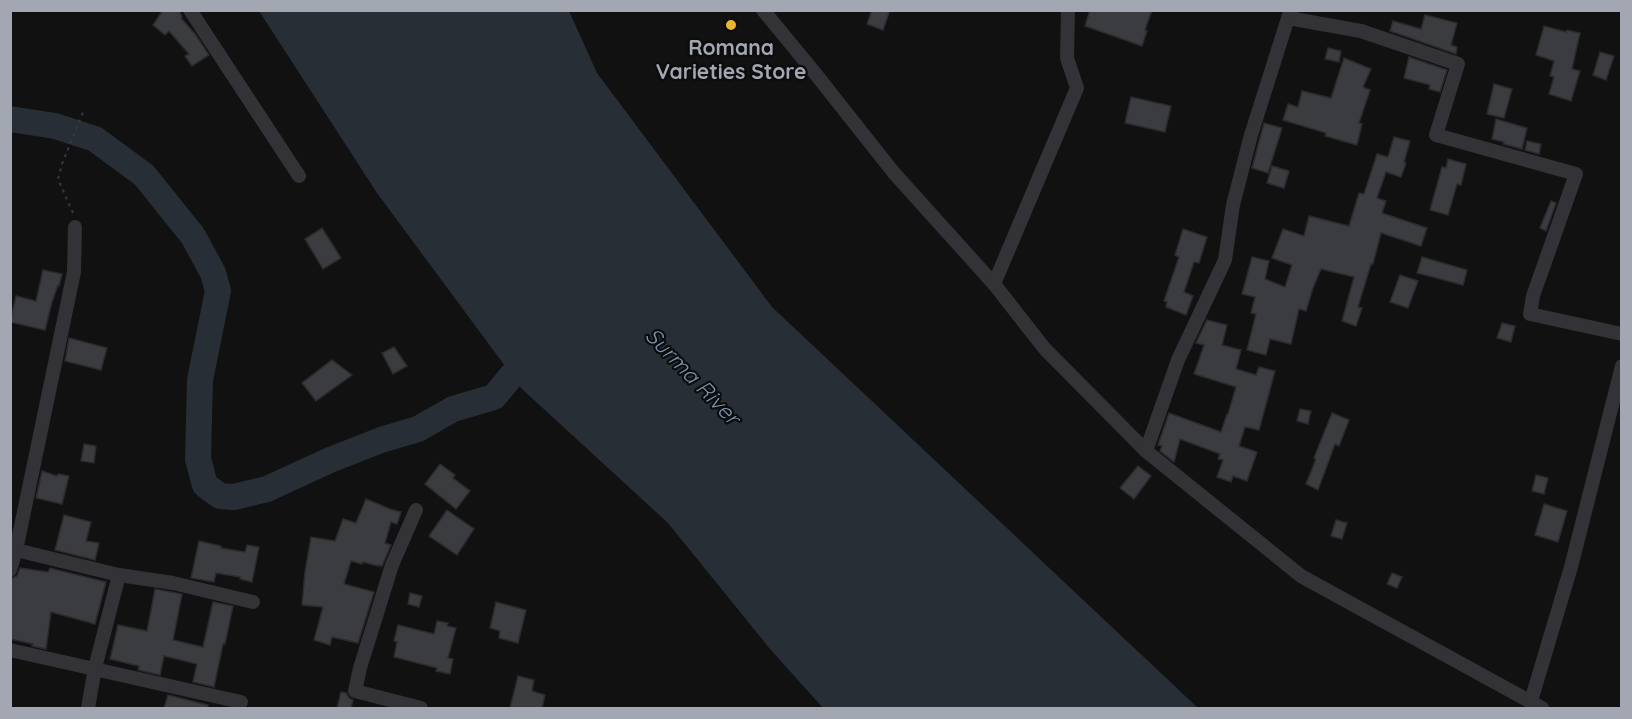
<svg xmlns="http://www.w3.org/2000/svg" width="1632" height="719" font-family="Quicksand,sans-serif">
<rect width="100%" height="100%" fill="#111112"/>
<polygon fill="#282e35" points="259,11 569,11 597,73 772,307 1198,708 823,708 770,649 668,523 522,389 377,193"/>
<g fill="none" stroke-linecap="round" stroke-linejoin="round">
<polyline stroke="#282e35" stroke-width="26" points="10,119 55,126 95,139 144,175 193,236 213,273 218,291 200,380 198,459 205,485 220,496 234,497 267,489 330,460 381,440 418,429 453,409 494,397 533,350"/>
</g>
<g fill="#3b3c3f" stroke="#2b2b2e" stroke-width="1.5">
<polygon points="163,10 179,10 182,17 181,18 195,34 209,55 192,66 185,56 189,54 169,31 165,35 153,25"/>
<polygon points="872,10 890,10 883,30 867,24"/>
<polygon points="1090,10 1152,10 1145,30 1147,31 1142,46 1085,26"/>
<polygon points="1425,15 1457,23 1451,45 1457,47 1456,54 1390,31 1393,21 1421,29"/>
<polygon points="1544,26 1566,32 1567,30 1580,33 1572,69 1580,71 1571,101 1549,94 1554,77 1550,76 1554,61 1536,55"/>
<polygon points="1328,48 1341,51 1339,62 1325,59"/>
<polygon points="1600,52 1614,56 1606,80 1593,75"/>
<polygon points="1409,57 1447,70 1440,92 1429,89 1430,85 1404,78"/>
<polygon points="1344,58 1371,69 1363,87 1370,90 1359,123 1362,124 1357,145 1325,136 1326,133 1283,120 1288,104 1298,107 1302,91 1331,98"/>
<polygon points="1494,84 1512,89 1504,118 1487,114"/>
<polygon points="1131,97 1171,106 1165,132 1125,123"/>
<polygon points="1496,119 1527,128 1522,149 1503,144 1504,142 1492,139"/>
<polygon points="1264,123 1282,128 1268,173 1252,168"/>
<polygon points="1394,137 1410,141 1404,162 1406,163 1401,177 1386,172 1377,198 1386,201 1382,213 1427,228 1421,246 1381,233 1373,264 1371,264 1358,307 1362,308 1356,326 1342,321 1354,277 1321,269 1313,288 1306,311 1299,309 1291,344 1270,339 1266,355 1247,350 1256,314 1251,313 1255,297 1242,294 1252,257 1269,261 1265,279 1285,287 1292,265 1272,258 1283,229 1304,236 1309,216 1349,226 1359,193 1364,194 1377,154 1388,157"/>
<polygon points="1527,141 1541,144 1539,154 1525,150"/>
<polygon points="1448,159 1466,164 1461,185 1457,184 1448,215 1430,210 1442,167 1446,168"/>
<polygon points="1272,166 1289,171 1284,188 1267,183"/>
<polygon points="1551,201 1556,203 1546,231 1540,228"/>
<polygon points="322,228 341,258 323,269 305,239"/>
<polygon points="1183,229 1207,237 1199,263 1194,262 1184,292 1193,296 1186,315 1166,307 1167,302 1164,301 1179,257 1175,255"/>
<polygon points="1422,257 1467,270 1463,285 1417,273"/>
<polygon points="43,270 62,274 59,286 58,285 52,302 45,330 10,322 16,296 36,301"/>
<polygon points="1400,275 1418,281 1408,308 1390,302"/>
<polygon points="1207,320 1227,325 1222,345 1241,350 1236,369 1256,375 1259,367 1275,371 1259,430 1245,427 1239,446 1257,452 1247,481 1233,476 1231,482 1217,477 1223,460 1218,459 1220,454 1180,439 1174,462 1160,451 1162,446 1158,445 1169,413 1221,432 1227,414 1228,414 1236,387 1194,374 1204,345 1196,343"/>
<polygon points="1502,323 1515,326 1511,342 1497,338"/>
<polygon points="69,338 107,348 101,370 65,361"/>
<polygon points="394,347 407,366 393,374 382,353"/>
<polygon points="332,360 352,375 316,401 302,383"/>
<polygon points="1300,409 1311,411 1308,424 1297,421"/>
<polygon points="1332,413 1349,420 1339,446 1335,444 1318,490 1306,484 1316,459 1314,458"/>
<polygon points="84,444 96,446 94,463 81,461"/>
<polygon points="440,464 455,475 453,478 470,491 456,509 425,484"/>
<polygon points="1138,466 1151,476 1134,499 1120,488"/>
<polygon points="42,471 57,476 58,474 69,476 62,504 36,498"/>
<polygon points="1536,475 1548,478 1544,494 1532,491"/>
<polygon points="366,499 390,509 401,512 397,524 391,522 385,543 391,545 382,566 378,565 378,566 363,562 362,564 351,561 344,584 374,592 358,643 332,637 330,645 314,640 323,607 302,605 305,572 311,537 335,541 343,519 356,523"/>
<polygon points="1544,504 1567,511 1558,542 1535,535"/>
<polygon points="447,510 474,529 457,555 429,536"/>
<polygon points="64,515 91,522 86,541 99,543 95,560 55,550"/>
<polygon points="1336,520 1347,523 1342,539 1331,536"/>
<polygon points="199,541 221,546 221,548 245,552 247,545 259,547 252,582 240,579 240,577 216,573 214,582 191,578"/>
<polygon points="20,568 48,572 50,568 106,582 95,624 51,612 46,649 32,646 33,644 10,639 10,579 17,576"/>
<polygon points="1392,573 1402,577 1397,588 1387,584"/>
<polygon points="155,589 182,594 173,640 203,647 213,602 233,606 225,644 223,644 214,687 193,682 197,664 164,656 160,675 138,670 139,666 110,659 118,625 147,631"/>
<polygon points="410,593 422,596 419,607 408,604"/>
<polygon points="496,602 526,610 518,643 499,638 500,631 490,628"/>
<polygon points="437,621 448,623 447,626 456,628 448,658 453,659 450,674 436,671 437,668 394,657 397,642 394,641 398,625 434,634"/>
<polygon points="518,676 534,680 532,691 545,695 542,708 510,708"/>
<polygon points="341,692 346,693 349,698 353,700 351,708 337,708"/>
<polygon points="168,695 208,705 208,708 164,708"/>
</g>
<g fill="none" stroke-linecap="round" stroke-linejoin="round">
<polyline stroke="#38393e" stroke-width="2" stroke-dasharray="3 4.5" stroke-linecap="butt" points="73,213 58,179 62,164 83,112"/>
<g stroke="#323237" stroke-width="14">
<polyline points="190,10 299,176"/>
<polyline points="763,10 814,72 894,173 994,284 1045,349 1146,451 1301,576 1542,708"/>
<polyline points="1291,10 1288,18 1361,31 1458,64 1436,135 1576,174 1533,296 1530,314 1622,334"/>
<polyline points="994,284 1077,88 1067,58 1068,10"/>
<polyline points="1146,451 1178,360 1225,260 1233,205 1251,135 1288,18"/>
<polyline points="416,510 392,565 360,668 355,691 421,708"/>
<polyline points="16,550 119,575 173,583 253,602"/>
<polyline points="10,570 16,550 74,272 75,227"/>
<polyline points="10,650 241,702"/>
<polyline points="1531,701 1571,567 1622,366"/>
<polyline points="88,708 95,668 119,575"/>
</g>
</g>
<circle fill="#eab531" stroke="#0c0c0d" stroke-width="2" cx="731" cy="25" r="6"/>
<g text-anchor="middle" dominant-baseline="central" stroke-width="4.5" stroke-linejoin="round" paint-order="stroke">
<g font-size="21" font-weight="bold" fill="#a2a7b2" stroke="#0c0c0d">
<text x="731" y="47">Romana<tspan x="731" dy="24">Varieties Store</tspan></text>
</g>
<g font-size="22" font-style="italic" fill="#7a92ad" stroke="#0c0c0d">
<text transform="translate(693 376) rotate(46)">Surma River</text>
</g>
</g>
<rect width="1632" height="719" fill="none" stroke="#a2a7b2" stroke-width="24"/>
</svg>
